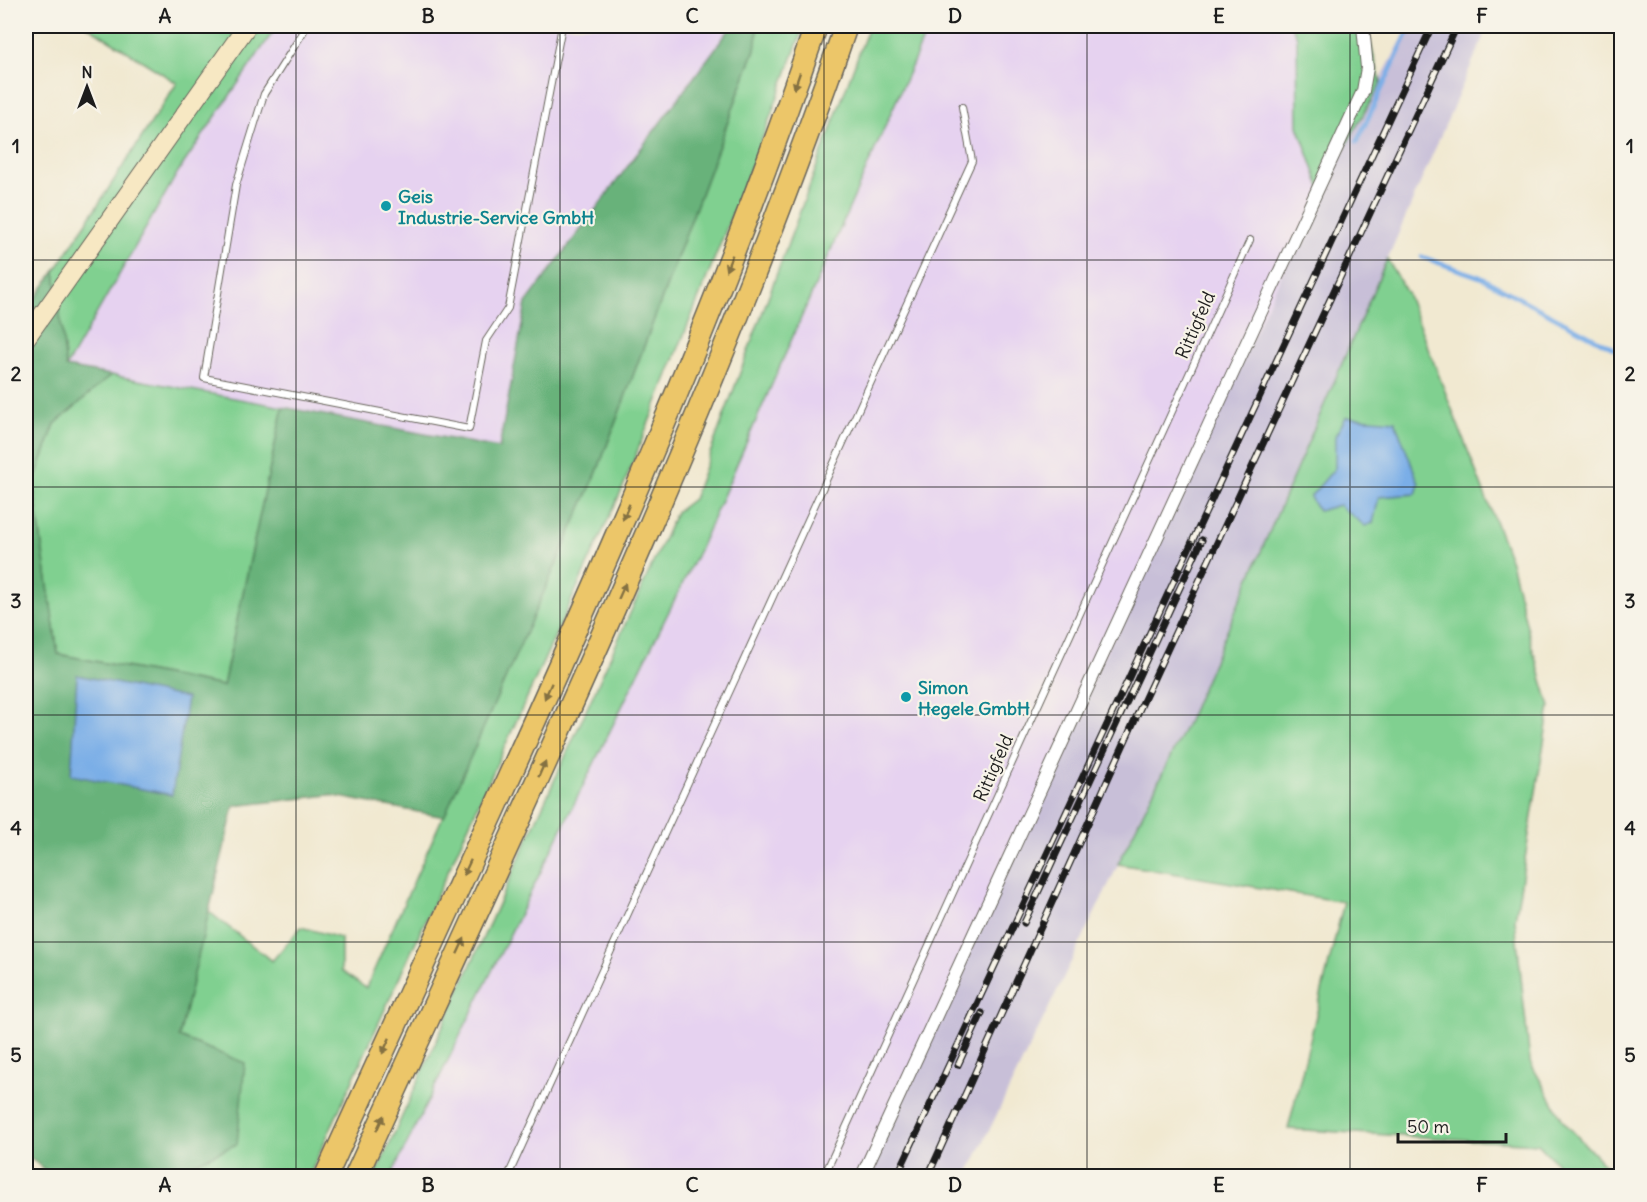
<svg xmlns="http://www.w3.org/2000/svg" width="1647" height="1202" font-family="Delius,sans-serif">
<rect width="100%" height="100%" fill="#f7f3e8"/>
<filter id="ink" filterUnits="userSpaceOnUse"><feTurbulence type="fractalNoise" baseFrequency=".0167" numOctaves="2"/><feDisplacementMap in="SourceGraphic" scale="12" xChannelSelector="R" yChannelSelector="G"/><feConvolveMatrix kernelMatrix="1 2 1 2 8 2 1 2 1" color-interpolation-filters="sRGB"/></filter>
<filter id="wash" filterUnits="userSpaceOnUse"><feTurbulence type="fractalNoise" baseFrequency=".008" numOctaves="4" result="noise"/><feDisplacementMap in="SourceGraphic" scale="24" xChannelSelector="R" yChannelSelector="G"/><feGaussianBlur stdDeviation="1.35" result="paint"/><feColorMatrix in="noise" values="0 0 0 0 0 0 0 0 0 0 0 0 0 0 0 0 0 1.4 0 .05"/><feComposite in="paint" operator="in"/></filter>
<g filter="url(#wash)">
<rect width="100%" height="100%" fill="#f1e9d1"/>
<g fill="#e6d2f0">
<polygon points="277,26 732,26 526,303 500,448 66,367 178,172"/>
<polygon points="929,26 1291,26 1297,37 1321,190 863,1176 391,1176 702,544"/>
</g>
<polygon fill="#c8bfd8" points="1409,26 1488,26 1188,721 967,1176 863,1176 1321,190"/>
<g fill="#80d090" stroke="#4e7656" stroke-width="1.5">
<polygon points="87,26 277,26 178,172 66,367 55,271 177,83"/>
<polygon points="758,26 804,26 758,150 623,487 309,1176 165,1176 179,1037 208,911 272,961 301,927 341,938 341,971 366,988 597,472 755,49"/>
<polygon points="869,26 929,26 702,544 391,1176 375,1176 676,512 693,499"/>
<polygon points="1291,26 1366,26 1381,83 1321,190 1298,126 1297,37"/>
<polygon points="1387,259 1407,293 1511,562 1532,647 1550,706 1515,920 1530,1062 1564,1122 1615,1176 1569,1176 1538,1144 1288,1129 1344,902 1118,864 1188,721"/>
<polygon points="111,375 283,407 223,686 58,654 33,484 55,424"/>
</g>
<polygon fill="#68b27a" stroke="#42674b" stroke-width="1.5" points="732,26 758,26 755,49 597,472 444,817 329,795 234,806 179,1037 245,1063 237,1144 165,1176 53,1176 26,1155 26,311 55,271 66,367 111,375 55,424 33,484 58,654 223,686 283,407 499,448 526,303"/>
<g fill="#7aaee7" stroke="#4b6582" stroke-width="1.5">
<polygon points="1346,417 1395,421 1419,484 1416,494 1379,497 1373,523 1365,526 1339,505 1318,511 1310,497 1335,468 1335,436"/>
<polygon points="77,675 187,698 172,795 71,775"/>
</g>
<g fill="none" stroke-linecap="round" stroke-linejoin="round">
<g stroke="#7aaee7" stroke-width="4.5">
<polyline points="1357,142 1411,26"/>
<polyline points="1422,257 1480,277 1622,353"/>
</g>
</g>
</g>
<g filter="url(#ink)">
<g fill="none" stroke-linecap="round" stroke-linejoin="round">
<defs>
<g id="lane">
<polyline points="307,26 264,94 236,185 204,378 469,429 486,341 508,308 562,26"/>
<polyline points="508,1176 972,161 962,107"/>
<polyline points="824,1176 1250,240"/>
</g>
<polyline id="street" points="862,1176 1363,91 1367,68 1363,26"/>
<polyline id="secondary" points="26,338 247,26"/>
<g id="highway">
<path d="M 326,1176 C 499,797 681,421 816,26"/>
<path d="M 356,1176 C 529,797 710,420 846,26"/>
</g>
</defs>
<use href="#lane" stroke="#67645b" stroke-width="8"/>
<use href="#street" stroke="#67645b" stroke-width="14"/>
<use href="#secondary" stroke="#67645b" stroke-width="20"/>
<use href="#highway" stroke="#67645b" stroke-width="25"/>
<use href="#lane" stroke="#fff" stroke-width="6"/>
<use href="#street" stroke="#fff" stroke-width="12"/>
<use href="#secondary" stroke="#f7e8c3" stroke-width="18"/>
<use href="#highway" stroke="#ecc669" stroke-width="22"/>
<defs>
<g id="rail">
<polyline points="1024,923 1202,540"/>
<polyline points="958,1065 982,1013"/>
<polyline points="897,1176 1432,26"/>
<polyline points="928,1176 1142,704 1457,26"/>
</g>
</defs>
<use href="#rail" stroke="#1c1c1c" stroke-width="7"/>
<use href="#rail" stroke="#f7f3e8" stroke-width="4.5" stroke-dasharray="14" stroke-linecap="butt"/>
</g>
<defs><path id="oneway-solid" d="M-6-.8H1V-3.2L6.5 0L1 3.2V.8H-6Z" transform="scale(1.5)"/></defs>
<g fill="#847142">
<use href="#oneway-solid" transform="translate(797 81) rotate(109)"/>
<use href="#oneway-solid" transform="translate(729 263) rotate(112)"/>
<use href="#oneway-solid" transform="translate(626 512) rotate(113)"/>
<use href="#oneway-solid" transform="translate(622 591) rotate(-66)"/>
<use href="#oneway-solid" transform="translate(548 691) rotate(114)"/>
<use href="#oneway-solid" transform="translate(542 769) rotate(-66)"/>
<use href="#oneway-solid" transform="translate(467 868) rotate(115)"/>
<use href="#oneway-solid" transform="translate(461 946) rotate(-65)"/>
<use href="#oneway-solid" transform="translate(386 1046) rotate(115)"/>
<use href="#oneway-solid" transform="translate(380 1123) rotate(-65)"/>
</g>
</g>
<path fill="none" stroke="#1c1c1c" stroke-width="1.5" stroke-opacity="0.55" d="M 296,26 L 296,1176M 560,26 L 560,1176M 824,26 L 824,1176M 1087,26 L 1087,1176M 1350,26 L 1350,1176M 26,260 L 1622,260M 26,487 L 1622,487M 26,715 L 1622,715M 26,942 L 1622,942"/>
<g fill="#0f9aa8" stroke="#f7f3e8" stroke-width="2">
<circle cx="386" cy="206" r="6"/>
<circle cx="906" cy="697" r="6"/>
</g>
<g text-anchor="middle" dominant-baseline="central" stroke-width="4.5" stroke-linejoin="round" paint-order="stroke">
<g font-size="18" font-weight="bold" fill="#0d838f" stroke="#f7f3e8" text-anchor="start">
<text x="398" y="196">Geis<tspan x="398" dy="21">Industrie-Service GmbH</tspan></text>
<text x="918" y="687">Simon<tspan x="918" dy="21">Hegele GmbH</tspan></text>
</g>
<g font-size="18" fill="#1c1c1c" stroke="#f7f3e8">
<text transform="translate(1195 325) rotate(-66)">Rittigfeld</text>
<text transform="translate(993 768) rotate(-66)">Rittigfeld</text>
</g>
</g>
<rect width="1647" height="1202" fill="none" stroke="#f7f3e8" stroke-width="66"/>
<g transform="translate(87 87)" stroke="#f7f3e8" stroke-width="4.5" paint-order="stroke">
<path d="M0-4.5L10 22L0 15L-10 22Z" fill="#1c1c1c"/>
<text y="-9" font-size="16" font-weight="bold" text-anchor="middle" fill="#1c1c1c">N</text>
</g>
<path d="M1398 1133v9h108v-9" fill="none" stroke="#1c1c1c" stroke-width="3"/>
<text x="1407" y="1133" font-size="18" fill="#1c1c1c" stroke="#f7f3e8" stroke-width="4.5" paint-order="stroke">50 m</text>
<rect x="33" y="33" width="1581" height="1136" fill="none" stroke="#1c1c1c" stroke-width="2"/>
<g font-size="20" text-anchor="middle" font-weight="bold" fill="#1c1c1c">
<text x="165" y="23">A</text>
<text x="428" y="23">B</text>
<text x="692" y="23">C</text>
<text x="955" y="23">D</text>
<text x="1219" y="23">E</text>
<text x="1482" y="23">F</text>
<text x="16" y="153">1</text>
<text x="1630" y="153">1</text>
<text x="16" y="381">2</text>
<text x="1630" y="381">2</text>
<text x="16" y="608">3</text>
<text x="1630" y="608">3</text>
<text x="16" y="835">4</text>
<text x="1630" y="835">4</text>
<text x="16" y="1062">5</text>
<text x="1630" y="1062">5</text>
<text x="165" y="1192">A</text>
<text x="428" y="1192">B</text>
<text x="692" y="1192">C</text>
<text x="955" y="1192">D</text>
<text x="1219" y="1192">E</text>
<text x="1482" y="1192">F</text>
</g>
</svg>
